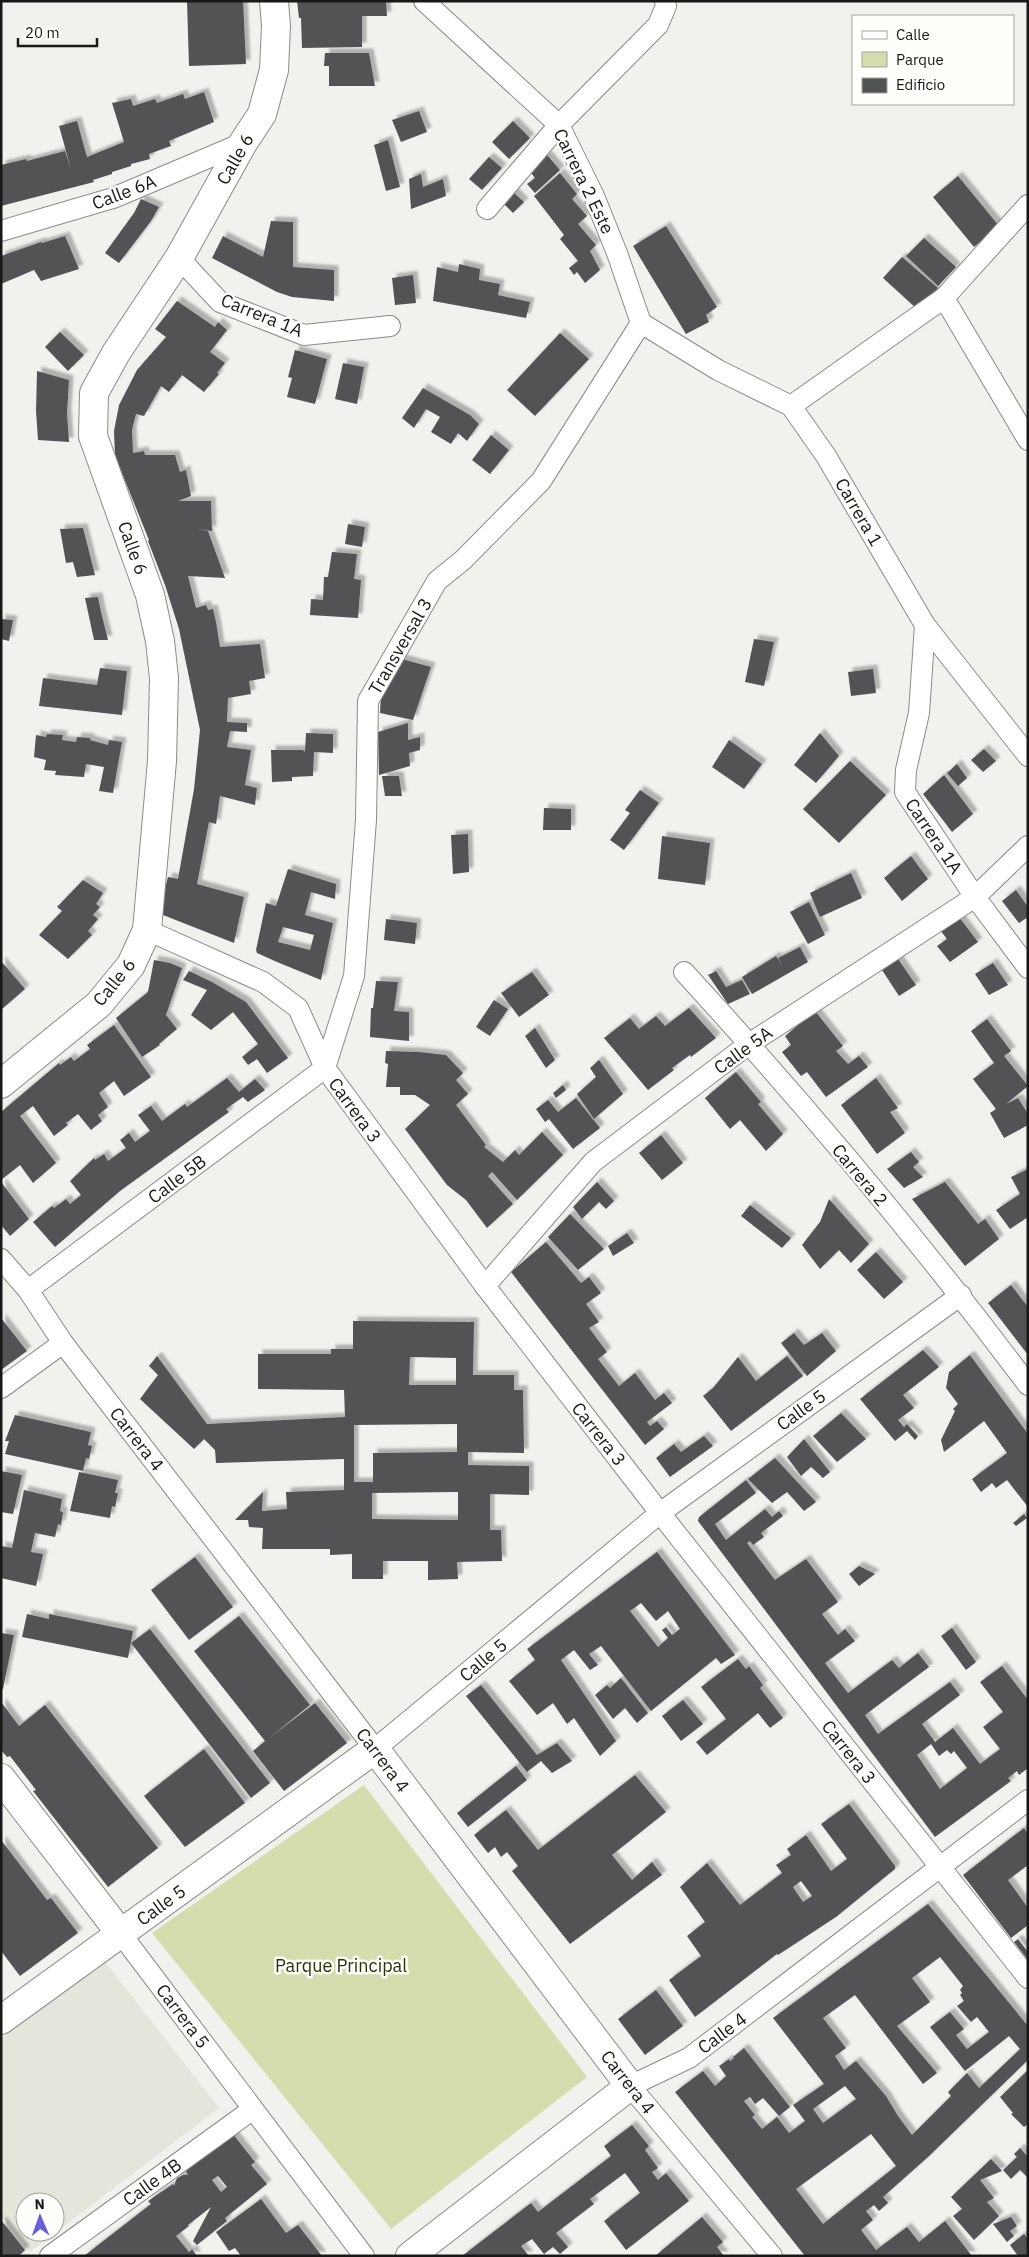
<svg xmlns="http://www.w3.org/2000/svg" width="1029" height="2257" font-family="'IBM Plex Sans',sans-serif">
<defs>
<filter id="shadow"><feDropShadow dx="4.5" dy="-4.5" stdDeviation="1" flood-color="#0004"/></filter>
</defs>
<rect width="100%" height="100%" fill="#f1f2ee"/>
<path fill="#e4e6db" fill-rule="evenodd" d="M 106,1963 L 219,2108 L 30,2252 L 1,2216 L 1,2037 ZM 25,2202 L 55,2202 L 55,2232 L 25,2232 Z"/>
<polygon fill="#d5dcae" points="364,1785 587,2077 391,2229 152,1933"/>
<g fill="#525355" fill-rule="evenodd" filter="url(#shadow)">
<polygon points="187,1 243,1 246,64 189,66"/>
<polygon points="297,1 386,1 387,16 362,16 362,47 302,48 301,18 299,18"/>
<polygon points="325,53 369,53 375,86 329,86 329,66 324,66"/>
<polygon points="204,92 214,122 169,141 171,146 149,154 150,159 131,164 131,166 112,172 112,174 93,180 94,182 1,206 1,165 26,159 27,161 65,151 71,169 59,126 77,121 87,157 124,142 112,103 131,99 133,106 155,99 157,103 183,94 185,99"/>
<polygon points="419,111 427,132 401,142 392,120"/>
<polygon points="513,121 530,138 509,159 492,142"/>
<polygon points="388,140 400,187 386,191 374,145"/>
<polygon points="547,155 560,170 535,193 527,184 535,178 528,169"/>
<polygon points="489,157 502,168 482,190 469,179"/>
<polygon points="560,173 577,194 572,199 587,216 578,224 596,245 590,251 600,270 585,283 577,272 574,275 569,268 578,261 560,239 564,235 534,196"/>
<polygon points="421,174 423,187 443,179 446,196 411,209 409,179"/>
<polygon points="958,176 999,226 974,247 933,197"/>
<polygon points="512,191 524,202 513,213 502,202"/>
<polygon points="141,199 159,207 151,221 119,263 105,253 134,213"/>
<polygon points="271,221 293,222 293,267 334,270 334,301 292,297 277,292 212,258 223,236 263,257"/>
<polygon points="666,226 717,307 706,315 709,322 686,334 633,246"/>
<polygon points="65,236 79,269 41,281 34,270 1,284 1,256 41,242 42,243"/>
<polygon points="924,238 956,267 938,286 906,256"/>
<polygon points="902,257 938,288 918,310 883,278"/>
<polygon points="459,264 480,269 479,280 500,284 498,295 530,302 526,318 433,301 437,267 458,272"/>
<polygon points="413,275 416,303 395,305 392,278"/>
<polygon points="177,301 215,327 218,322 227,330 210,352 225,363 217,373 219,374 204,392 182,375 169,392 161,386 144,416 136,414 132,430 133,453 144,451 145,455 175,455 180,472 186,470 191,496 178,501 211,501 212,531 197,529 208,531 225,578 188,576 196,608 206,605 208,610 213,609 216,622 220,647 260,644 265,678 249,681 251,694 228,698 227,722 247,723 247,732 230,731 227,747 251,750 245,785 257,788 255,805 220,796 216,824 209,822 197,884 244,897 234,943 158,913 168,877 178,879 194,789 200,730 179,629 165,585 148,541 149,540 115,456 114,431 119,405 137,370 166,337 155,329"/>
<polygon points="60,332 84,355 68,371 45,347"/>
<polygon points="560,333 589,359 535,416 507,390"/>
<polygon points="295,350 327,359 315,404 287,397 292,378 288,377"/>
<polygon points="343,363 364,367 357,404 335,399"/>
<polygon points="37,371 69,380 67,413 69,442 38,440 36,411"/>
<polygon points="423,388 470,415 479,424 467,441 458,433 451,444 431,432 440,417 426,409 414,428 402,418"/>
<polygon points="491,435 509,450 490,474 472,460"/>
<polygon points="348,524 365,527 362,547 345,544"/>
<polygon points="83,528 95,575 77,577 73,562 66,563 60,529"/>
<polygon points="332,552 357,554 354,579 361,580 358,618 310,615 311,599 323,600 324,577 328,577"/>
<polygon points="98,597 101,612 108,640 94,640 85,598"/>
<polygon points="1,619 13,620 9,641 1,639"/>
<polygon points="754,639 774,642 764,686 745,682"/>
<polygon points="398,658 431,667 413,720 380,713 381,695"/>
<polygon points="100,668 127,671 122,715 39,706 43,678 97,685"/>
<polygon points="873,669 876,693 851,696 848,672"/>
<polygon points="408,723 408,740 420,737 420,750 409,753 410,766 379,775 378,732"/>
<polygon points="306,733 333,734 333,753 314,752 313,776 292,777 292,781 272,782 271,750 303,750 305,752"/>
<polygon points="820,733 839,756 816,783 794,765"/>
<polygon points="47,734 63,735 62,740 76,742 77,737 90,738 90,740 108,745 109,740 122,742 113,793 99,791 104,767 86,764 84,777 55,775 56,771 44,770 46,760 34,757 36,735 46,737"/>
<polygon points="729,740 762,764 744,789 712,767"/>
<polygon points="984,749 996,761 983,772 971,760"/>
<polygon points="850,761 886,795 839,843 803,809"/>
<polygon points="957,764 967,778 958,786 947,773"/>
<polygon points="944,775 973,814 952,832 923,794"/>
<polygon points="382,776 399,776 402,796 385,796"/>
<polygon points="640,790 659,803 624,850 610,840 630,813 625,810"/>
<polygon points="544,808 571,809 571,830 543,830"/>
<polygon points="468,834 469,872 453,874 451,835"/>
<polygon points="662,836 710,843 705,885 658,879"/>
<polygon points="911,856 928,879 902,901 884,878"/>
<path d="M 288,869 L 336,884 L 335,899 L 311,892 L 305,915 L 333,923 L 321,980 L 277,962 L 257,953 L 256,950 L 266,903 L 276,906 ZM 283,927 L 314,935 L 310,950 L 278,942 Z"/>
<polygon points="851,873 862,898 820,917 810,893"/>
<polygon points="83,880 103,893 96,904 100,907 93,915 98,919 88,931 92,935 68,959 39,935 62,911 57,907"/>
<polygon points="1016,890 1028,907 1028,917 1019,923 1002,901"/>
<polygon points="809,902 825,935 808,944 790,912"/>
<polygon points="959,917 978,942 950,962 937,946 947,939 940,930"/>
<polygon points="386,919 417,923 415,944 384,940"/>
<polygon points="800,947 808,962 752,994 742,977 776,956 783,967 778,958"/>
<polygon points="898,959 916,985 899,996 882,970"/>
<polygon points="154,960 170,963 182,968 166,1015 177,1029 159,1044 160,1045 142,1057 116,1018 148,992"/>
<polygon points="1,961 25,989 1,1010"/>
<polygon points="993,963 1008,985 989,995 975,974"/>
<polygon points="189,971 212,982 246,1002 288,1058 267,1073 257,1059 248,1065 242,1057 258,1044 233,1012 211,1030 191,1015 207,990 183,980"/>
<polygon points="716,971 726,987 742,980 750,994 728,1004 708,975"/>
<polygon points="532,972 549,995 519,1017 501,993"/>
<polygon points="376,981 398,982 394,1011 409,1012 409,1041 370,1037 371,1008 373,1008"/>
<polygon points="494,1000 508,1009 490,1036 476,1027"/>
<polygon points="689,1008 716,1038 691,1057 690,1055 672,1068 674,1070 648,1090 604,1038 630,1018 639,1029 656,1016 665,1026"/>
<polygon points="815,1011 843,1046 836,1051 848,1064 859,1056 868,1067 826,1097 807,1072 801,1076 782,1052 791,1045 785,1036"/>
<polygon points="987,1019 1011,1051 1004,1056 1028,1086 1006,1104 1018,1098 1028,1114 1028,1125 1004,1138 990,1113 996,1109 973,1079 994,1063 971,1031"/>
<polygon points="114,1025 151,1077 124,1096 114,1081 99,1093 108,1107 98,1115 102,1121 91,1130 78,1114 66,1123 68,1125 54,1136 33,1106 20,1116 56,1163 33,1183 20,1165 1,1180 1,1112 59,1063 60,1065 71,1057 74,1061 90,1049 87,1045"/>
<polygon points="535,1028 555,1060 546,1068 525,1036"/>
<polygon points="386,1051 419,1052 446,1055 463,1073 456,1080 468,1094 456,1105 486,1145 484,1147 503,1162 515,1150 519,1155 542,1132 563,1155 517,1200 492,1172 488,1176 513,1204 487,1228 466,1200 447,1185 405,1129 430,1105 415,1095 400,1095 400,1087 386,1087 388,1064 385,1063"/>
<polygon points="599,1060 623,1094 594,1119 577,1094 596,1077 590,1068"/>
<polygon points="736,1072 761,1102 758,1104 783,1134 766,1151 740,1120 730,1129 705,1098"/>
<polygon points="227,1078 239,1092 255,1079 265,1090 248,1102 243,1097 226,1109 229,1112 120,1191 55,1247 33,1222 52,1206 54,1208 66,1199 70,1204 81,1195 70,1181 94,1158 95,1160 104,1154 108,1161 126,1148 120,1140 129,1133 135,1142 150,1131 138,1115 151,1106 162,1121 185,1104 187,1107"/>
<polygon points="876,1078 898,1108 890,1112 905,1133 877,1154 841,1105"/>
<polygon points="563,1085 566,1090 556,1098 553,1093"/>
<polygon points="576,1098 600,1128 573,1149 549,1119 545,1122 536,1109 548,1100 558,1112"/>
<polygon points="661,1135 683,1163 662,1180 639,1153"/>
<polygon points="911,1152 919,1162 913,1167 923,1177 904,1188 887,1169"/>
<polygon points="1028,1169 1028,1217 1010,1229 996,1210 1020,1194 1011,1177"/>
<polygon points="1,1182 29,1219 10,1236 1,1225"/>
<polygon points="597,1182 614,1201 606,1209 599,1202 582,1219 573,1207"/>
<polygon points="945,1182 978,1224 985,1219 999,1239 965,1266 912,1199"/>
<polygon points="829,1199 869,1244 851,1263 839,1250 820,1269 802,1245 820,1222"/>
<polygon points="750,1205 791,1238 782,1248 741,1216"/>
<polygon points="570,1214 604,1249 578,1270 548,1237"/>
<polygon points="627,1233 634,1243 613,1256 608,1246"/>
<polygon points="546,1242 581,1283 589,1277 601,1293 586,1304 599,1322 589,1328 607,1352 598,1359 619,1386 635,1373 655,1400 664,1393 672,1403 647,1422 650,1426 657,1421 664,1429 645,1445 511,1272"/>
<polygon points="876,1252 903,1282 884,1299 857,1270"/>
<polygon points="1011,1285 1028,1307 1028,1355 988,1303"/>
<polygon points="1,1318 27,1351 1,1370"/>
<path d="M 353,1321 L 474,1322 L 473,1375 L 514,1375 L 514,1390 L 523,1390 L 524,1453 L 468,1452 L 468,1465 L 529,1466 L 529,1495 L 490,1494 L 490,1530 L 501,1530 L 502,1561 L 457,1562 L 458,1579 L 428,1580 L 428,1561 L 383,1561 L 383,1579 L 352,1579 L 352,1554 L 330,1555 L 330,1549 L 262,1549 L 263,1528 L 249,1527 L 248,1520 L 235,1520 L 263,1492 L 262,1511 L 287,1509 L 286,1492 L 344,1490 L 344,1459 L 216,1463 L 215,1450 L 204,1439 L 194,1449 L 140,1399 L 158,1375 L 149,1366 L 157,1356 L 207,1424 L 345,1417 L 344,1390 L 258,1389 L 258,1354 L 331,1354 L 331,1349 L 353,1349 ZM 410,1357 L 456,1358 L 456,1385 L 409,1385 ZM 457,1424 L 457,1452 L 373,1453 L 373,1482 L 354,1482 L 354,1425 ZM 458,1492 L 458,1520 L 372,1519 L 372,1493 Z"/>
<polygon points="794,1333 804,1345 822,1333 836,1351 807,1376 781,1343"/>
<polygon points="923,1350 939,1367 903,1395 914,1408 898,1420 904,1427 907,1424 918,1436 915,1440 907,1431 895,1441 860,1399"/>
<polygon points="970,1355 1028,1434 1028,1507 1007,1480 996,1488 992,1483 981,1492 972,1479 1007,1453 984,1421 944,1452 941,1440 955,1411 953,1409 958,1404 946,1388 949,1372"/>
<polygon points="787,1356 803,1376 731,1431 703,1396 713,1388 738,1357 756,1381"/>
<polygon points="841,1413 866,1439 837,1462 813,1436"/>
<polygon points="15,1415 91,1432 88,1445 92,1446 89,1459 86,1458 83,1471 5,1454 9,1441 5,1441"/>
<polygon points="704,1436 713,1446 670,1477 656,1458 674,1444 681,1452"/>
<polygon points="804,1439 830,1472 823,1478 811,1467 801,1476 787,1457"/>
<polygon points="775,1458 816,1502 804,1511 787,1492 772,1503 748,1479"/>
<polygon points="1,1471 22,1475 13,1514 1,1512"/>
<polygon points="79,1472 118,1480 115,1493 118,1493 115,1507 112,1506 110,1518 70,1511"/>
<path d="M 746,1480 L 756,1493 L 715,1524 L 726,1540 L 765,1509 L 772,1517 L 779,1511 L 783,1516 L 761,1533 L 764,1537 L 753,1545 L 750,1541 L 747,1543 L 775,1580 L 806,1559 L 838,1602 L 822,1614 L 838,1635 L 845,1629 L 855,1641 L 825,1663 L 848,1693 L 892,1660 L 899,1668 L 918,1653 L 929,1667 L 865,1715 L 878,1734 L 950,1682 L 960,1695 L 922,1724 L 935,1742 L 953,1728 L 980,1764 L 1000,1749 L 983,1727 L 1003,1712 L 980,1682 L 1002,1666 L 1028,1700 L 1028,1768 L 1019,1775 L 1017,1771 L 1008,1778 L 1011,1781 L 935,1837 L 698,1521 L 699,1517 ZM 931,1744 L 939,1756 L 947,1750 L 951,1754 L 954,1751 L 967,1768 L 940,1789 L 917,1755 Z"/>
<polygon points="24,1490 62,1499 60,1511 63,1512 61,1525 58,1524 55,1537 35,1533 31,1552 43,1554 36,1586 1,1578 1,1546 12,1548"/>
<polygon points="1024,1514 1027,1518 1016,1526 1013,1523"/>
<path d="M 657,1552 L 735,1655 L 721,1664 L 716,1658 L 651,1711 L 601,1646 L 589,1654 L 598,1665 L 590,1670 L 574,1650 L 561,1660 L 616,1741 L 600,1756 L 574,1718 L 567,1724 L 553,1703 L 537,1715 L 509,1681 L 535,1660 L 527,1649 ZM 641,1603 L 656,1621 L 668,1611 L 680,1629 L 672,1635 L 666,1627 L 662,1630 L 668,1638 L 658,1647 L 630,1611 Z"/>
<polygon points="195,1557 233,1607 189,1640 151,1590"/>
<polygon points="859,1566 875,1574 859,1586 849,1574"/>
<polygon points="27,1614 49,1619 49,1614 133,1631 128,1658 22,1637"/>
<polygon points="239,1616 310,1705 268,1739 315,1703 347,1743 284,1791 253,1751 265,1741 194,1651"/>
<polygon points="952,1628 976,1662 966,1670 941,1636"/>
<polygon points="150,1629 270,1783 251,1798 131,1643"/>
<polygon points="1,1633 14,1635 3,1689 1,1689"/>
<polygon points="738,1659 746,1669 749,1666 763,1685 760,1688 783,1718 770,1728 758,1713 707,1755 696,1742 726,1719 701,1687"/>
<polygon points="621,1678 648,1713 637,1723 625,1708 613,1719 595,1695 607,1685 610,1688"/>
<polygon points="481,1685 537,1755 557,1743 572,1761 552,1773 541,1761 527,1772 466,1696"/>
<polygon points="683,1700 703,1724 681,1741 662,1716"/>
<polygon points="1,1702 19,1726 45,1705 158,1848 108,1887 33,1791 36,1790 10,1756 7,1757 1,1750"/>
<polygon points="204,1749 245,1803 185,1847 144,1796"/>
<polygon points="516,1766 527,1780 468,1827 457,1813"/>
<polygon points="635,1775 666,1812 612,1855 632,1880 652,1862 662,1875 570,1944 512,1871 518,1866 507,1852 501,1857 495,1847 488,1853 474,1835 506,1810 538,1850"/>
<path d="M 849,1804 L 895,1866 L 895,1869 L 836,1917 L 778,1955 L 777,1954 L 695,2017 L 669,1980 L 701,1956 L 687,1936 L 705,1922 L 680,1887 L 707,1863 L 740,1905 L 782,1873 L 776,1865 L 791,1855 L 787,1849 L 806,1835 L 831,1871 L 847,1859 L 821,1824 ZM 801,1881 L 812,1896 L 803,1902 L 793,1887 Z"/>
<polygon points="1024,1828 1028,1834 1028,1865 1008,1880 1028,1908 1028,1925 1011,1938 963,1875"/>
<polygon points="1,1840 47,1900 51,1898 78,1933 20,1976 1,1951"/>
<path d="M 928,1904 L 1028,2026 L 1028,2060 L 928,2157 L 883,2197 L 888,2203 L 879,2211 L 874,2205 L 866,2211 L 873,2220 L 861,2230 L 876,2250 L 907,2227 L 919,2242 L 945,2221 L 972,2256 L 805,2256 L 675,2092 L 703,2071 L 715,2086 L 726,2076 L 719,2066 L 729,2059 L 730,2061 L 734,2058 L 733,2057 L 744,2048 L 790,2107 L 779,2116 L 763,2098 L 755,2104 L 750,2097 L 744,2101 L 755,2115 L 752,2117 L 762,2129 L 777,2117 L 789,2133 L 805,2121 L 793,2105 L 824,2084 L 773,2018 ZM 940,1957 L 963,1986 L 960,1990 L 962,1993 L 960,1995 L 964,2001 L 957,2006 L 971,2022 L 977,2017 L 989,2032 L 967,2049 L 956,2035 L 964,2029 L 950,2012 L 930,2027 L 965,2071 L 1009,2036 L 1020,2049 L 979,2088 L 967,2073 L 948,2092 L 951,2096 L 912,2135 L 898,2116 L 886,2096 L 856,2061 L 844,2070 L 835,2056 L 846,2048 L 823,2018 L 855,1995 L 923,2084 L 937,2073 L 897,2026 L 930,2002 L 912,1978 ZM 845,2086 L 856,2099 L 823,2123 L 813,2109 ZM 871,2134 L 896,2166 L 823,2224 L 796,2189 Z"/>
<polygon points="1018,1939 1028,1952 1028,1960 1014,1942"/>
<polygon points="656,1990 683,2026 645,2055 618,2019"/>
<polygon points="1028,2070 1028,2124 1024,2127 1011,2114 1013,2113 1000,2097"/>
<polygon points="632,2125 649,2146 645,2150 658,2168 652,2172 658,2180 666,2173 689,2201 626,2250 604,2221 640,2193 625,2173 590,2199 594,2204 556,2233 568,2247 560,2254 553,2247 544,2254 532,2239 521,2246 529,2256 462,2256 531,2203 538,2212 611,2156 604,2146"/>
<path d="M 232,2133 L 255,2162 L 251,2165 L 267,2184 L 225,2218 L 227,2221 L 197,2245 L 193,2241 L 211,2207 L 188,2225 L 189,2226 L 176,2236 L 189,2252 L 192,2249 L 197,2256 L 84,2256 L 151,2204 L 148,2201 L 173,2184 L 174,2186 L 177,2178 L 183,2175 L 188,2175 L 186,2171 ZM 218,2176 L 227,2187 L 221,2192 L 212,2180 Z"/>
<polygon points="1020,2148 1028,2157 1028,2178 1020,2170 1011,2179 1003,2170 1017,2157 1014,2154"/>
<polygon points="991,2159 1002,2171 980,2180 994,2198 987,2202 999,2216 974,2240 953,2216 962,2209 951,2197"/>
<polygon points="261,2199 286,2233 298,2225 322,2256 241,2256 235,2248 229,2251 216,2232"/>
<polygon points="702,2217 723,2242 717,2247 724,2256 655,2256"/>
<polygon points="1011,2217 1017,2226 1010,2231 1014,2236 1007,2242 993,2224"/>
<polygon points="1,2220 25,2250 19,2256 1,2256"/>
<polygon points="1024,2234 1028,2239 1028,2256 1018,2256 1010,2245"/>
</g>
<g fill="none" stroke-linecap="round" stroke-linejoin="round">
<defs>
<g id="street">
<polyline points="424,1 559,125 594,196 617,253 641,323"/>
<polyline points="487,209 559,125 658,25 666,6 665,1"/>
<polyline points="1,231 113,198 243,143"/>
<polyline points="179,258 220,302 304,335 390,326"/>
<polyline points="944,298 1028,440"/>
<polyline points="641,323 718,370 791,406 826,456 925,625 1028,756"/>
<polyline points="791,406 944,298 1028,205"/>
<polyline points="925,625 919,713 906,770 905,792 975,897 1028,968"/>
<polyline points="147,930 263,982 298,1008 325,1068 485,1286 660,1513 1028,1978"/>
<path d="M 684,972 C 805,1104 921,1242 1028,1385"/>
<polyline points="1,1259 28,1290 63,1343 375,1749 660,1513 961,1295"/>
<polyline points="485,1286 593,1162 749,1044 975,897 1028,846"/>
<polyline points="28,1290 325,1068 354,976 366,820 368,701 437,581 463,560 541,481 641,323"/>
<polyline points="1,1388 63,1343"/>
<polyline points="121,1934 364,2256"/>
<polyline points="50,2256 253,2109"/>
<polyline points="772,2256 630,2086 689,2058 1028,1800"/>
</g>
<g id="secondary">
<polyline points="1,1084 99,1004 131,965 147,930 162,761 164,678 160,641 150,595 93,436 94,393 116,353 179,258 243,143 262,114 274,70 276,26 274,1"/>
<polyline points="1,1778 121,1934"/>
</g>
<polyline id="primary" points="1,2020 375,1749 630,2086 410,2256"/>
</defs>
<use href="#street" stroke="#8b8b88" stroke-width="22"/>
<use href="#secondary" stroke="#8b8b88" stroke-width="30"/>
<use href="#primary" stroke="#8b8b88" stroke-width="30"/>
<use href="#street" stroke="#fff" stroke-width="20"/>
<use href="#secondary" stroke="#fff" stroke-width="28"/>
<use href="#primary" stroke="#fff" stroke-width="28"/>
</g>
<g text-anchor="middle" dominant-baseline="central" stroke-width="5" stroke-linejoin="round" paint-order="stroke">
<g font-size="18" fill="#181817" stroke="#fefffb">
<text transform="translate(235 159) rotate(-60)">Calle 6</text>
<text transform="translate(584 181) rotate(64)">Carrera 2 Este</text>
<text transform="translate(124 192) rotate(-21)">Calle 6A</text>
<text transform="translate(262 315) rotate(22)">Carrera 1A</text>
<text transform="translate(859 512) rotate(60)">Carrera 1</text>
<text transform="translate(133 548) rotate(70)">Calle 6</text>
<text transform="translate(400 646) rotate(-60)">Transversal 3</text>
<text transform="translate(934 836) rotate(56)">Carrera 1A</text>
<text transform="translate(114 982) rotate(-51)">Calle 6</text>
<text transform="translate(743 1050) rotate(-36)">Calle 5A</text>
<text transform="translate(355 1110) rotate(54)">Carrera 3</text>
<text transform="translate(860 1175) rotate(50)">Carrera 2</text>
<text transform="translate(177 1179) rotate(-37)">Calle 5B</text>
<text transform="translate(801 1410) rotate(-36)">Calle 5</text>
<text transform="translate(599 1434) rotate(52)">Carrera 3</text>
<text transform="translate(137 1439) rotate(52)">Carrera 4</text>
<text transform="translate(483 1660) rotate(-40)">Calle 5</text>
<text transform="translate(849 1752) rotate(52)">Carrera 3</text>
<text transform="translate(383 1760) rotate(53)">Carrera 4</text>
<text transform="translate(161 1905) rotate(-36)">Calle 5</text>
<text transform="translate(183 2016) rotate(53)">Carrera 5</text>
<text transform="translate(722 2033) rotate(-37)">Calle 4</text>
<text transform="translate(628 2082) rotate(52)">Carrera 4</text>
<text transform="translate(152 2182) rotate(-36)">Calle 4B</text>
</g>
<g font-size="18" fill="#2d310b" stroke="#fefffb">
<text x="341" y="1965">Parque Principal</text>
</g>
</g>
<rect width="1029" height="2257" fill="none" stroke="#181817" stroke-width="5"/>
<rect x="852" y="15" width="162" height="90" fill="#fefffb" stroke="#a2a3a0"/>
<rect x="862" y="31" width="25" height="8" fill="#ffffff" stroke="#a2a3a0"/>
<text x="896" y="40" font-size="15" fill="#181817">Calle</text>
<rect x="862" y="52" width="25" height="15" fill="#d5dcae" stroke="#a2a3a0"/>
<text x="896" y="65" font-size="15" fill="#181817">Parque</text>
<rect x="862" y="78" width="25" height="15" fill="#525355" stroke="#a2a3a0"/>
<text x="896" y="90" font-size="15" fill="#181817">Edificio</text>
<g transform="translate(40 2217) rotate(358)"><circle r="24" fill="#fefffb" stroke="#a2a3a0"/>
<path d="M0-4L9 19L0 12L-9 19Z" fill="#6a5ed8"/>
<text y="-8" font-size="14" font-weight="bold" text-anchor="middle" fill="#181817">N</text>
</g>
<path d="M18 38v8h79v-8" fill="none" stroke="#181817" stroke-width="2.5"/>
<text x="25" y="38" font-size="15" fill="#181817" stroke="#fefffb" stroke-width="4" paint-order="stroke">20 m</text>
</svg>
